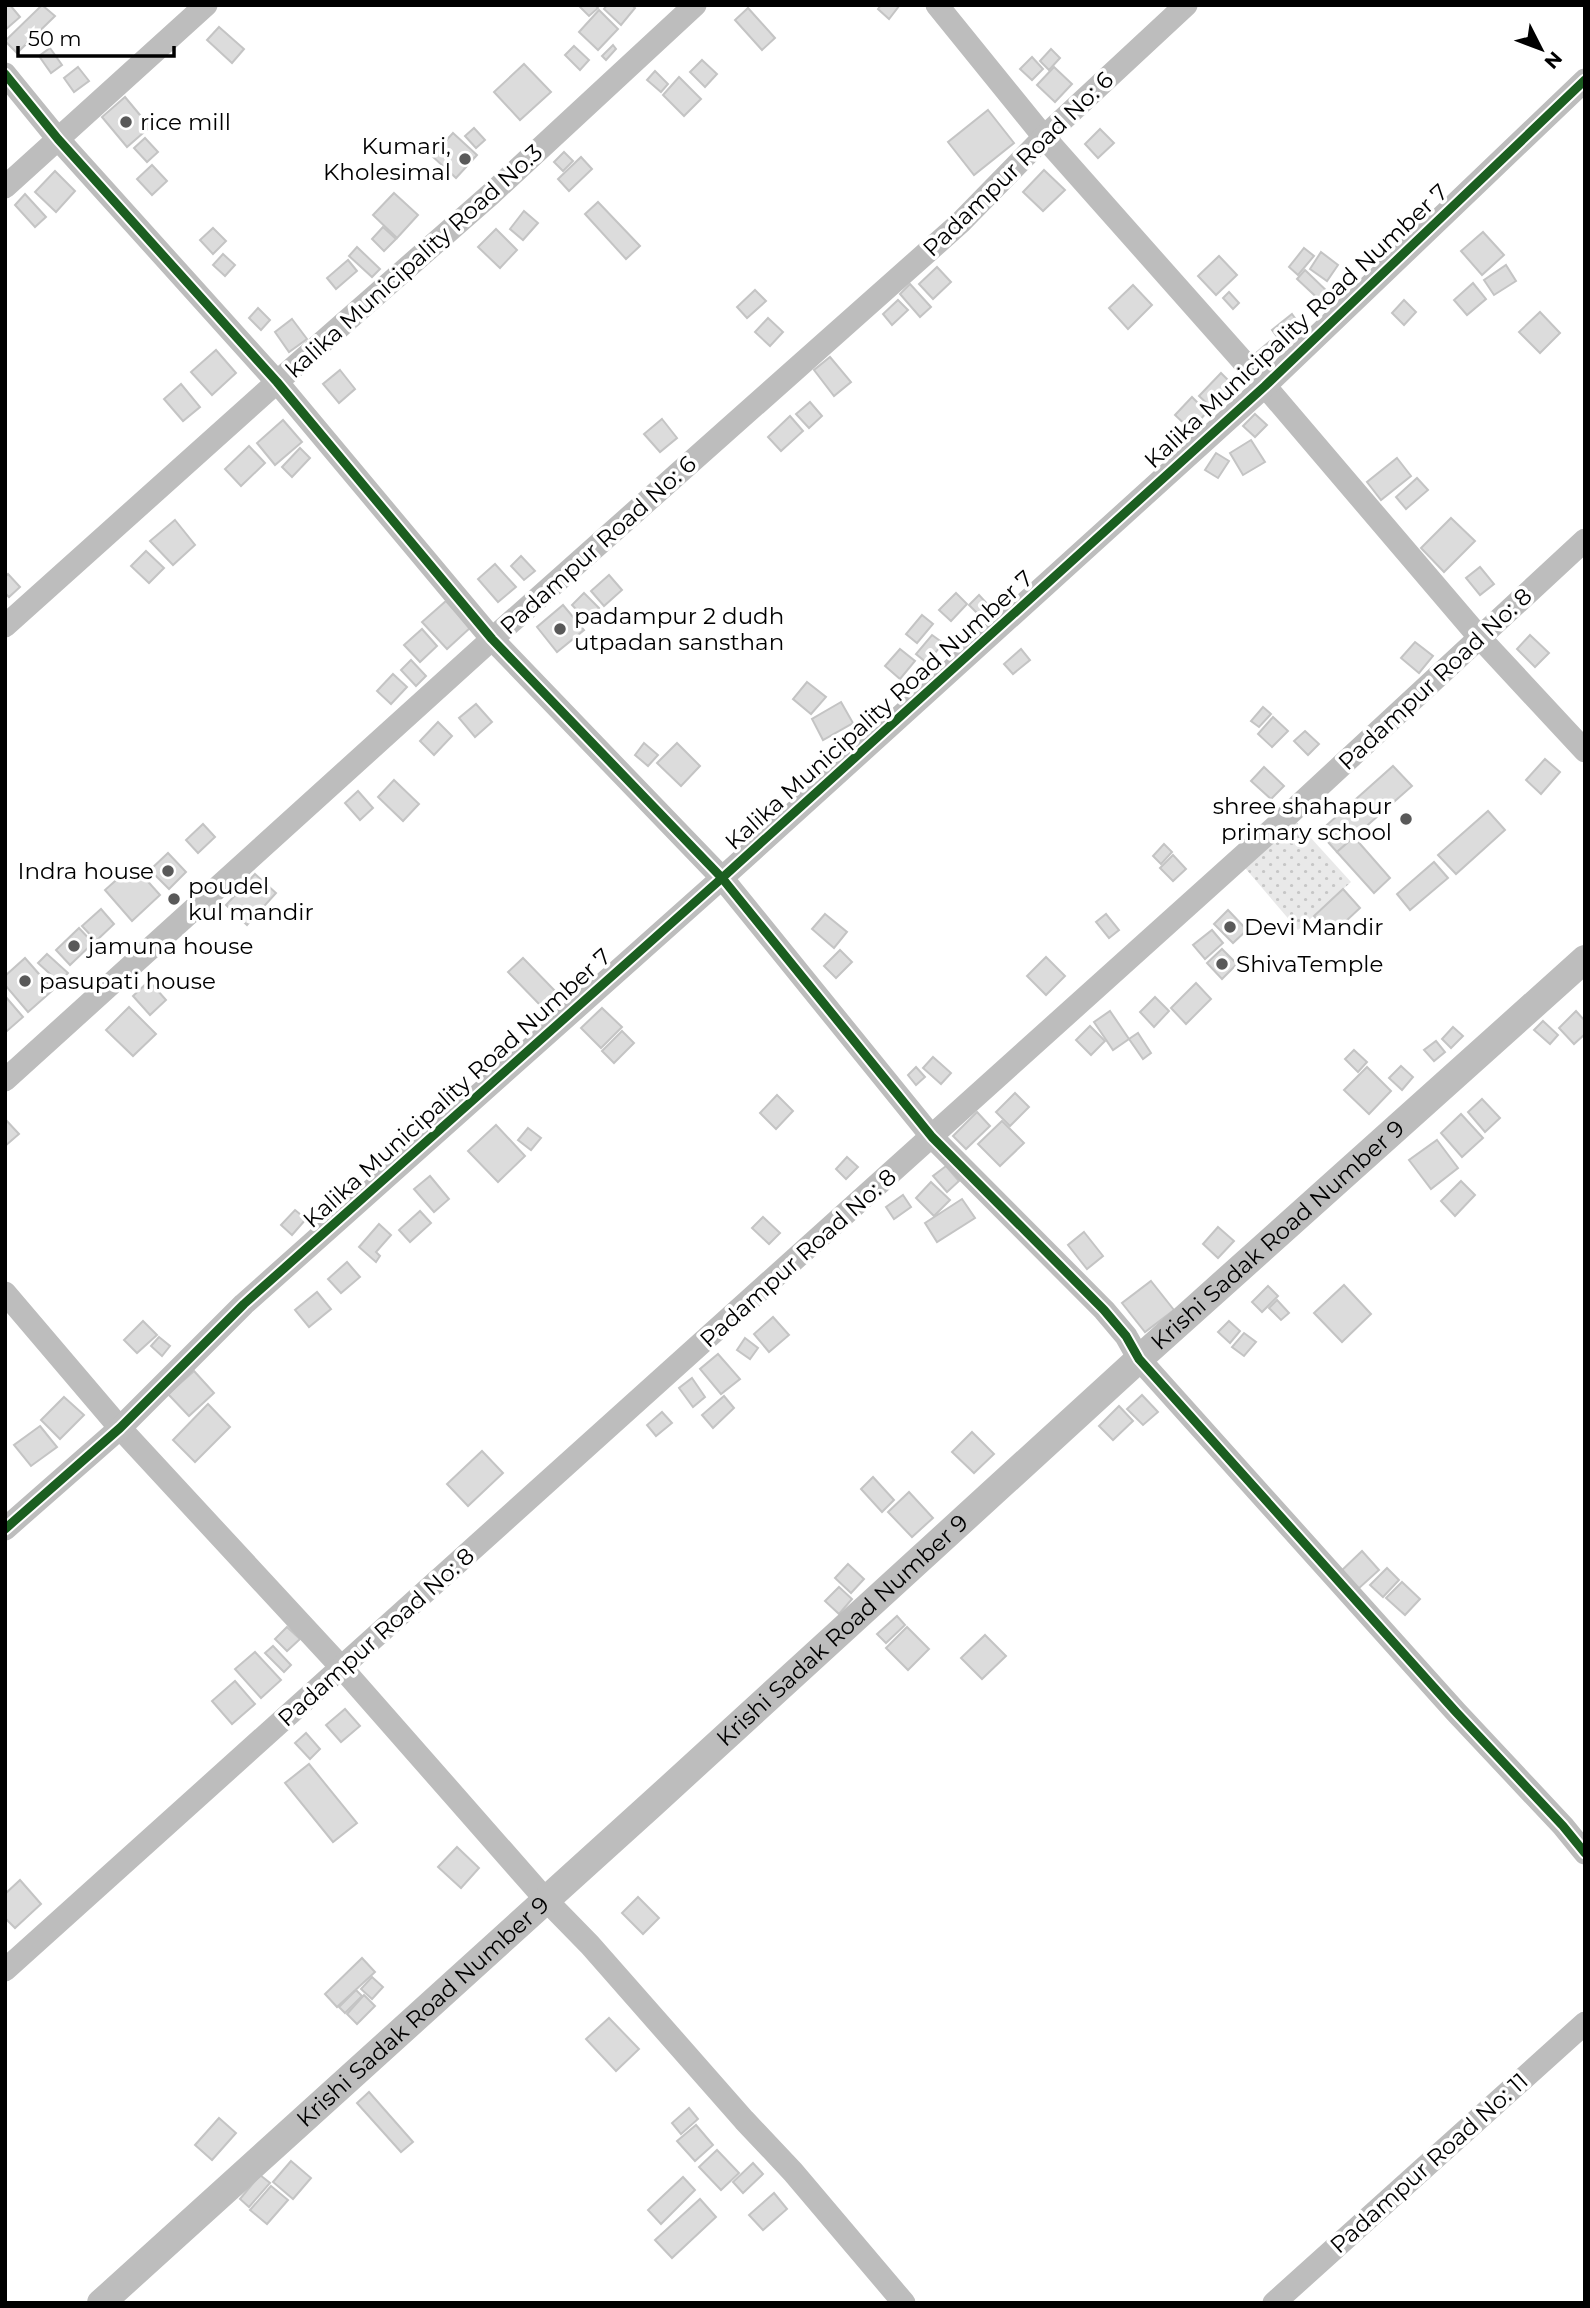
<svg xmlns="http://www.w3.org/2000/svg" width="1590" height="2308" font-family="Montserrat,sans-serif">
<defs>
<pattern id="park-dots" width="8" height="8" patternUnits="userSpaceOnUse" patternTransform="scale(1.75)"><rect width="8" height="8" fill="#e9e9e9"/><path d="M2 2h.1M6 6h.1" fill="none" stroke="#c6c6c6" stroke-width="1.8" stroke-linecap="round"/></pattern>
</defs>
<rect width="100%" height="100%" fill="#fff"/>
<polygon fill="url(#park-dots)" points="1291,816 1351,882 1298,930 1240,862"/>
<g fill="#dcdcdc" stroke="#c4c4c4" stroke-width="2">
<polygon points="5,5 10,5 20,17 5,30"/>
<polygon points="42,5 55,16 17,53 5,41"/>
<polygon points="578,5 595,5 598,8 589,16"/>
<polygon points="607,5 632,5 635,8 621,25 604,9"/>
<polygon points="881,5 898,5 899,6 889,19 878,9"/>
<polygon points="748,8 775,38 762,50 735,20"/>
<polygon points="599,10 618,29 598,50 579,32"/>
<polygon points="219,27 244,49 232,63 207,40"/>
<polygon points="613,45 616,49 606,60 602,56"/>
<polygon points="574,46 589,60 580,70 565,55"/>
<polygon points="50,48 62,65 51,73 39,56"/>
<polygon points="1051,49 1060,58 1049,70 1040,61"/>
<polygon points="1032,57 1043,69 1032,80 1020,69"/>
<polygon points="702,60 717,74 705,87 690,72"/>
<polygon points="524,64 551,92 520,120 494,92"/>
<polygon points="78,67 89,81 74,92 64,78"/>
<polygon points="1054,67 1072,84 1055,102 1037,85"/>
<polygon points="655,71 668,84 661,92 647,80"/>
<polygon points="679,77 701,99 684,116 663,95"/>
<polygon points="125,97 150,127 127,147 102,117"/>
<polygon points="988,110 1014,143 974,175 948,142"/>
<polygon points="474,128 485,140 476,148 465,136"/>
<polygon points="1100,129 1114,143 1098,158 1085,144"/>
<polygon points="453,133 477,155 456,178 432,156"/>
<polygon points="145,138 158,152 147,162 134,148"/>
<polygon points="564,152 573,161 563,171 554,162"/>
<polygon points="581,157 592,169 569,191 558,179"/>
<polygon points="152,165 167,181 152,195 137,179"/>
<polygon points="1044,170 1065,190 1043,211 1023,192"/>
<polygon points="55,171 75,191 56,212 35,192"/>
<polygon points="394,193 418,215 397,238 373,215"/>
<polygon points="25,194 46,217 35,227 15,205"/>
<polygon points="598,202 640,246 626,259 585,214"/>
<polygon points="524,211 538,223 523,240 510,229"/>
<polygon points="383,227 396,239 384,251 372,239"/>
<polygon points="213,228 226,241 213,254 200,240"/>
<polygon points="496,229 517,250 500,268 478,247"/>
<polygon points="1483,232 1504,255 1482,275 1461,251"/>
<polygon points="357,247 380,269 372,277 349,256"/>
<polygon points="1304,248 1314,256 1298,275 1289,267"/>
<polygon points="1321,252 1338,265 1327,281 1310,269"/>
<polygon points="223,254 235,265 225,276 213,265"/>
<polygon points="1219,256 1237,275 1216,295 1198,276"/>
<polygon points="348,260 357,271 336,289 327,278"/>
<polygon points="1506,265 1516,281 1494,295 1484,280"/>
<polygon points="937,267 951,282 933,299 919,284"/>
<polygon points="1305,270 1333,297 1325,305 1297,279"/>
<polygon points="1473,283 1486,299 1467,315 1454,300"/>
<polygon points="910,284 931,307 920,317 900,294"/>
<polygon points="1133,285 1152,305 1128,329 1109,308"/>
<polygon points="755,290 766,301 747,318 737,307"/>
<polygon points="1229,292 1239,303 1233,309 1223,298"/>
<polygon points="898,300 908,310 892,325 883,314"/>
<polygon points="1404,300 1416,312 1404,325 1392,313"/>
<polygon points="258,308 270,320 261,330 249,318"/>
<polygon points="1540,312 1560,333 1540,353 1519,332"/>
<polygon points="1292,314 1303,329 1283,345 1272,330"/>
<polygon points="768,318 783,332 770,346 755,332"/>
<polygon points="292,319 307,339 289,352 275,332"/>
<polygon points="1270,341 1278,349 1264,362 1256,353"/>
<polygon points="216,350 236,373 212,395 191,372"/>
<polygon points="830,357 851,382 834,396 814,370"/>
<polygon points="340,370 355,389 339,403 323,384"/>
<polygon points="1221,373 1234,386 1213,409 1199,396"/>
<polygon points="181,384 200,407 183,421 164,399"/>
<polygon points="1192,397 1207,412 1191,430 1175,415"/>
<polygon points="810,402 822,416 809,428 796,414"/>
<polygon points="1255,414 1267,425 1255,437 1243,426"/>
<polygon points="790,416 803,431 781,451 768,437"/>
<polygon points="662,419 677,438 660,452 644,434"/>
<polygon points="283,420 302,442 275,465 257,443"/>
<polygon points="1251,440 1265,462 1243,475 1230,453"/>
<polygon points="249,446 265,463 241,486 225,469"/>
<polygon points="300,448 310,458 292,477 282,467"/>
<polygon points="1216,453 1229,461 1218,478 1205,470"/>
<polygon points="1397,458 1411,476 1381,500 1367,482"/>
<polygon points="1417,478 1428,490 1406,509 1396,497"/>
<polygon points="1451,518 1475,541 1444,572 1421,548"/>
<polygon points="175,520 195,545 173,565 150,541"/>
<polygon points="146,551 164,568 149,583 131,566"/>
<polygon points="521,556 535,571 524,580 511,566"/>
<polygon points="495,564 516,587 498,602 478,579"/>
<polygon points="1480,567 1494,584 1480,595 1466,578"/>
<polygon points="8,574 20,587 9,597 5,593 5,577"/>
<polygon points="609,575 622,590 604,606 591,591"/>
<polygon points="584,593 599,608 586,620 572,605"/>
<polygon points="956,593 967,604 951,621 939,610"/>
<polygon points="979,595 991,608 982,618 969,605"/>
<polygon points="446,601 470,628 447,649 422,622"/>
<polygon points="563,605 584,630 557,652 537,627"/>
<polygon points="922,615 933,624 917,643 906,634"/>
<polygon points="422,629 437,646 420,662 404,645"/>
<polygon points="932,635 943,643 927,663 916,654"/>
<polygon points="1530,635 1549,653 1535,667 1517,649"/>
<polygon points="1415,642 1433,656 1419,673 1401,658"/>
<polygon points="900,649 915,661 900,679 885,666"/>
<polygon points="1021,649 1030,660 1013,674 1004,664"/>
<polygon points="411,660 426,676 416,686 401,670"/>
<polygon points="393,674 407,687 391,704 377,691"/>
<polygon points="807,682 826,697 811,714 793,699"/>
<polygon points="841,702 853,723 823,740 812,719"/>
<polygon points="476,704 492,722 475,737 459,718"/>
<polygon points="1263,707 1271,714 1259,727 1251,721"/>
<polygon points="1273,717 1288,731 1272,747 1258,734"/>
<polygon points="438,722 452,736 434,755 420,741"/>
<polygon points="1305,731 1319,744 1308,755 1294,741"/>
<polygon points="644,743 658,755 648,766 635,755"/>
<polygon points="677,743 700,766 681,786 657,763"/>
<polygon points="1545,759 1560,772 1541,794 1526,780"/>
<polygon points="1393,766 1412,786 1337,852 1319,832"/>
<polygon points="1264,767 1284,786 1271,799 1251,781"/>
<polygon points="394,780 419,804 403,821 378,797"/>
<polygon points="358,791 373,808 360,820 345,803"/>
<polygon points="1488,811 1505,830 1456,874 1438,855"/>
<polygon points="203,824 215,837 198,853 186,840"/>
<polygon points="1354,837 1390,878 1374,893 1337,852"/>
<polygon points="1164,844 1172,852 1161,864 1153,856"/>
<polygon points="168,853 186,872 169,889 150,870"/>
<polygon points="1173,855 1186,869 1173,881 1160,868"/>
<polygon points="1434,862 1448,878 1410,910 1397,894"/>
<polygon points="133,865 160,895 132,921 105,890"/>
<polygon points="255,874 276,893 247,925 226,905"/>
<polygon points="1343,889 1360,908 1331,935 1314,916"/>
<polygon points="101,909 114,924 96,941 82,926"/>
<polygon points="1228,910 1247,930 1233,943 1214,924"/>
<polygon points="825,914 847,932 834,948 812,929"/>
<polygon points="1106,914 1119,930 1109,938 1096,922"/>
<polygon points="79,928 93,943 70,965 56,950"/>
<polygon points="1212,930 1223,943 1205,959 1193,945"/>
<polygon points="1222,949 1237,964 1222,979 1207,963"/>
<polygon points="840,950 852,962 836,978 824,966"/>
<polygon points="47,954 68,973 59,982 38,963"/>
<polygon points="1046,957 1065,976 1046,995 1027,976"/>
<polygon points="25,958 53,990 28,1012 5,985 5,976"/>
<polygon points="523,958 558,994 543,1008 508,972"/>
<polygon points="149,981 166,1000 150,1015 133,996"/>
<polygon points="1196,983 1211,999 1186,1024 1171,1008"/>
<polygon points="5,996 23,1017 7,1031 5,1029"/>
<polygon points="1155,997 1169,1011 1154,1027 1140,1012"/>
<polygon points="129,1007 156,1034 133,1056 106,1030"/>
<polygon points="602,1008 622,1027 601,1048 581,1028"/>
<polygon points="1110,1011 1129,1039 1113,1050 1094,1022"/>
<polygon points="1576,1011 1585,1021 1585,1034 1574,1044 1559,1028"/>
<polygon points="1543,1021 1558,1035 1550,1044 1534,1030"/>
<polygon points="1090,1026 1105,1041 1091,1055 1076,1040"/>
<polygon points="1453,1027 1463,1036 1451,1048 1442,1039"/>
<polygon points="622,1031 634,1043 614,1063 602,1051"/>
<polygon points="1138,1033 1151,1053 1143,1059 1129,1039"/>
<polygon points="1436,1041 1445,1052 1434,1061 1424,1050"/>
<polygon points="1354,1050 1367,1062 1358,1072 1345,1059"/>
<polygon points="933,1057 951,1073 941,1084 923,1068"/>
<polygon points="1401,1066 1413,1077 1402,1090 1389,1078"/>
<polygon points="916,1067 925,1077 916,1085 908,1075"/>
<polygon points="1367,1067 1391,1091 1369,1114 1344,1090"/>
<polygon points="1015,1093 1029,1107 1010,1126 996,1112"/>
<polygon points="777,1095 793,1111 776,1129 760,1113"/>
<polygon points="1482,1099 1500,1118 1485,1132 1468,1112"/>
<polygon points="977,1112 990,1126 966,1149 953,1136"/>
<polygon points="1461,1114 1483,1138 1462,1157 1441,1133"/>
<polygon points="5,1119 19,1134 5,1146"/>
<polygon points="1002,1121 1024,1143 1000,1166 978,1144"/>
<polygon points="496,1125 525,1156 498,1182 468,1151"/>
<polygon points="528,1128 541,1138 531,1150 518,1140"/>
<polygon points="1437,1140 1458,1168 1431,1189 1409,1160"/>
<polygon points="847,1157 858,1167 846,1179 836,1169"/>
<polygon points="946,1166 959,1181 947,1192 933,1176"/>
<polygon points="430,1176 449,1199 434,1212 414,1189"/>
<polygon points="1461,1181 1475,1195 1455,1216 1441,1201"/>
<polygon points="931,1182 950,1200 934,1216 916,1198"/>
<polygon points="903,1195 911,1207 894,1219 886,1207"/>
<polygon points="962,1199 975,1218 937,1242 925,1223"/>
<polygon points="295,1210 306,1219 292,1235 281,1225"/>
<polygon points="420,1211 431,1223 410,1242 399,1230"/>
<polygon points="763,1217 780,1233 769,1244 752,1228"/>
<polygon points="379,1224 391,1235 376,1252 380,1256 376,1262 359,1247"/>
<polygon points="1218,1227 1234,1241 1218,1258 1203,1244"/>
<polygon points="1084,1232 1103,1256 1087,1269 1068,1245"/>
<polygon points="347,1262 360,1277 341,1293 328,1279"/>
<polygon points="1151,1281 1174,1310 1145,1332 1122,1303"/>
<polygon points="1344,1285 1371,1314 1342,1342 1314,1313"/>
<polygon points="1268,1286 1278,1296 1262,1312 1252,1302"/>
<polygon points="317,1292 331,1309 309,1327 295,1310"/>
<polygon points="1277,1300 1289,1313 1281,1320 1269,1308"/>
<polygon points="773,1317 789,1335 769,1352 754,1334"/>
<polygon points="143,1321 157,1335 137,1353 124,1340"/>
<polygon points="1229,1321 1240,1331 1230,1343 1218,1332"/>
<polygon points="1244,1333 1256,1342 1244,1356 1232,1347"/>
<polygon points="159,1337 170,1346 162,1356 151,1346"/>
<polygon points="745,1338 758,1348 750,1359 737,1350"/>
<polygon points="718,1354 740,1379 721,1394 700,1369"/>
<polygon points="194,1371 214,1393 189,1416 168,1394"/>
<polygon points="692,1378 705,1397 693,1407 679,1388"/>
<polygon points="1142,1395 1158,1412 1143,1425 1127,1409"/>
<polygon points="724,1396 734,1408 713,1428 702,1415"/>
<polygon points="64,1397 84,1415 60,1439 41,1420"/>
<polygon points="208,1404 230,1427 195,1462 173,1440"/>
<polygon points="1119,1406 1133,1421 1113,1440 1099,1426"/>
<polygon points="662,1412 672,1423 656,1436 647,1425"/>
<polygon points="40,1426 57,1447 31,1466 14,1445"/>
<polygon points="972,1432 994,1454 974,1473 952,1452"/>
<polygon points="482,1451 503,1473 468,1506 447,1484"/>
<polygon points="873,1477 894,1500 882,1512 861,1489"/>
<polygon points="909,1492 933,1518 912,1537 888,1512"/>
<polygon points="1362,1551 1379,1570 1357,1590 1339,1573"/>
<polygon points="848,1564 864,1579 851,1593 835,1578"/>
<polygon points="1387,1568 1399,1580 1383,1597 1370,1585"/>
<polygon points="1402,1582 1420,1599 1405,1615 1386,1598"/>
<polygon points="839,1587 852,1599 839,1614 825,1601"/>
<polygon points="897,1616 905,1625 886,1643 877,1634"/>
<polygon points="287,1627 300,1639 287,1651 275,1639"/>
<polygon points="907,1627 929,1649 908,1670 886,1648"/>
<polygon points="985,1635 1006,1656 982,1679 961,1658"/>
<polygon points="273,1646 291,1665 284,1672 265,1653"/>
<polygon points="255,1652 281,1680 261,1698 235,1669"/>
<polygon points="235,1681 255,1704 232,1724 212,1701"/>
<polygon points="345,1709 360,1726 341,1742 326,1725"/>
<polygon points="306,1733 320,1749 310,1759 295,1743"/>
<polygon points="309,1764 357,1823 333,1842 285,1783"/>
<polygon points="457,1847 479,1868 461,1888 438,1867"/>
<polygon points="20,1880 41,1904 15,1928 5,1918 5,1894"/>
<polygon points="638,1897 659,1918 643,1934 622,1913"/>
<polygon points="362,1958 375,1972 337,2007 325,1994"/>
<polygon points="372,1977 383,1987 372,1999 361,1989"/>
<polygon points="356,1990 362,1996 345,2013 339,2007"/>
<polygon points="364,1995 375,2006 357,2024 347,2014"/>
<polygon points="609,2018 639,2049 616,2071 586,2039"/>
<polygon points="369,2092 413,2142 401,2152 357,2103"/>
<polygon points="689,2108 698,2119 681,2134 672,2123"/>
<polygon points="219,2118 236,2133 212,2160 195,2145"/>
<polygon points="696,2125 713,2145 695,2161 677,2141"/>
<polygon points="717,2150 739,2173 721,2190 699,2167"/>
<polygon points="291,2161 311,2178 293,2199 273,2182"/>
<polygon points="753,2163 763,2174 743,2193 733,2182"/>
<polygon points="260,2175 270,2183 249,2207 240,2199"/>
<polygon points="683,2177 695,2190 661,2224 648,2210"/>
<polygon points="271,2186 288,2200 267,2224 250,2210"/>
<polygon points="774,2193 787,2209 763,2230 749,2215"/>
<polygon points="700,2199 716,2217 672,2258 655,2240"/>
</g>
<g fill="none" stroke-linecap="round" stroke-linejoin="round">
<g stroke="#bdbdbd" stroke-width="23">
<polyline points="937,5 1044,137 1265,386 1480,638 1585,751"/>
<polyline points="5,74 58,139 277,382 492,639 722,878 932,1137 1104,1310 1126,1336 1139,1359 1456,1712 1563,1826 1585,1853"/>
<polyline points="5,187 206,5"/>
<polyline points="5,626 277,382 491,194 695,5"/>
<polyline points="5,1080 492,639 960,223 1044,137 1186,5"/>
<polyline points="5,1293 120,1428 342,1668 546,1900 590,1945 744,2120 793,2172 904,2303"/>
<polyline points="5,1529 120,1428 244,1304 722,878 1265,386 1585,80"/>
<polyline points="5,1970 1286,817 1585,540"/>
<polyline points="1274,2303 1585,2023"/>
</g>
<path stroke="#bdbdbd" stroke-width="28" id="s1" d="M 101,2303 L 651,1805 L 1139,1359 L 1585,959"/>
<defs>
<g id="cycleway">
<polyline points="5,74 58,139 277,382 492,639 722,878 932,1137 1104,1310 1126,1336 1139,1359 1456,1712 1563,1826 1585,1853"/>
<polyline points="5,1529 120,1428 244,1304 722,878 1265,386 1585,80"/>
</g>
</defs>
<use href="#cycleway" stroke="#fff" stroke-width="13"/>
<use href="#cycleway" stroke="#1b5e20" stroke-width="9"/>
</g>
<g fill="#595959" stroke="#fff" stroke-width="2.5">
<circle cx="126" cy="122" r="7"/>
<circle cx="465" cy="159" r="7"/>
<circle cx="560" cy="629" r="7"/>
<circle cx="1406" cy="819" r="7"/>
<circle cx="168" cy="871" r="7"/>
<circle cx="174" cy="899" r="7"/>
<circle cx="1230" cy="927" r="7"/>
<circle cx="74" cy="946" r="7"/>
<circle cx="1222" cy="964" r="7"/>
<circle cx="25" cy="981" r="7"/>
</g>
<g text-anchor="middle" dominant-baseline="central" stroke-width="7" stroke-linejoin="round" paint-order="stroke">
<g font-size="23" fill="#000" stroke="#fff" text-anchor="start">
<text x="140" y="122">rice mill</text>
<text x="451" y="146" text-anchor="end">Kumari,<tspan x="451" dy="26">Kholesimal</tspan></text>
<text x="574" y="616">padampur 2 dudh<tspan x="574" dy="26">utpadan sansthan</tspan></text>
<text x="1392" y="806" text-anchor="end">shree shahapur<tspan x="1392" dy="26">primary school</tspan></text>
<text x="154" y="871" text-anchor="end">Indra house</text>
<text x="188" y="886">poudel<tspan x="188" dy="26">kul mandir</tspan></text>
<text x="1244" y="927">Devi Mandir</text>
<text x="88" y="946">jamuna house</text>
<text x="1236" y="964">ShivaTemple</text>
<text x="39" y="981">pasupati house</text>
</g>
<g font-size="23" fill="#000" stroke="#fff">
<text transform="translate(1018 164) rotate(-44)">Padampur Road No: 6</text>
<text transform="translate(414 261) rotate(-42)">kalika Municipality Road No.3</text>
<text transform="translate(1296 326) rotate(-43)">Kalika Municipality Road Number 7</text>
<text transform="translate(598 545) rotate(-42)">Padampur Road No: 6</text>
<text transform="translate(1435 679) rotate(-43)">Padampur Road No: 8</text>
<text transform="translate(879 710) rotate(-42)">Kalika Municipality Road Number 7</text>
<text transform="translate(457 1088) rotate(-42)">Kalika Municipality Road Number 7</text>
<text stroke="none"><textPath href="#s1" startOffset="1589">Krishi Sadak Road Number 9</textPath></text>
<text transform="translate(798 1258) rotate(-42)">Padampur Road No: 8</text>
<text stroke="none"><textPath href="#s1" startOffset="1001">Krishi Sadak Road Number 9</textPath></text>
<text transform="translate(376 1637) rotate(-42)">Padampur Road No: 8</text>
<text stroke="none"><textPath href="#s1" startOffset="434">Krishi Sadak Road Number 9</textPath></text>
<text transform="translate(1429 2163) rotate(-42)">Padampur Road No: 11</text>
</g>
</g>
<rect width="1590" height="2308" fill="none" stroke="#000000" stroke-width="14"/>
<g transform="translate(1541 49) rotate(132)" stroke="#ffffff" stroke-width="5" paint-order="stroke">
<path d="M0-5L12 26L0 18L-12 26Z" fill="#000000"/>
<text y="-10" font-size="19" font-weight="bold" text-anchor="middle" fill="#000000">N</text>
</g>
<path d="M18 46v10h156v-10" fill="none" stroke="#000000" stroke-width="3.5"/>
<text x="28" y="46" font-size="21" fill="#000000" stroke="#ffffff" stroke-width="5" paint-order="stroke">50 m</text>
</svg>
